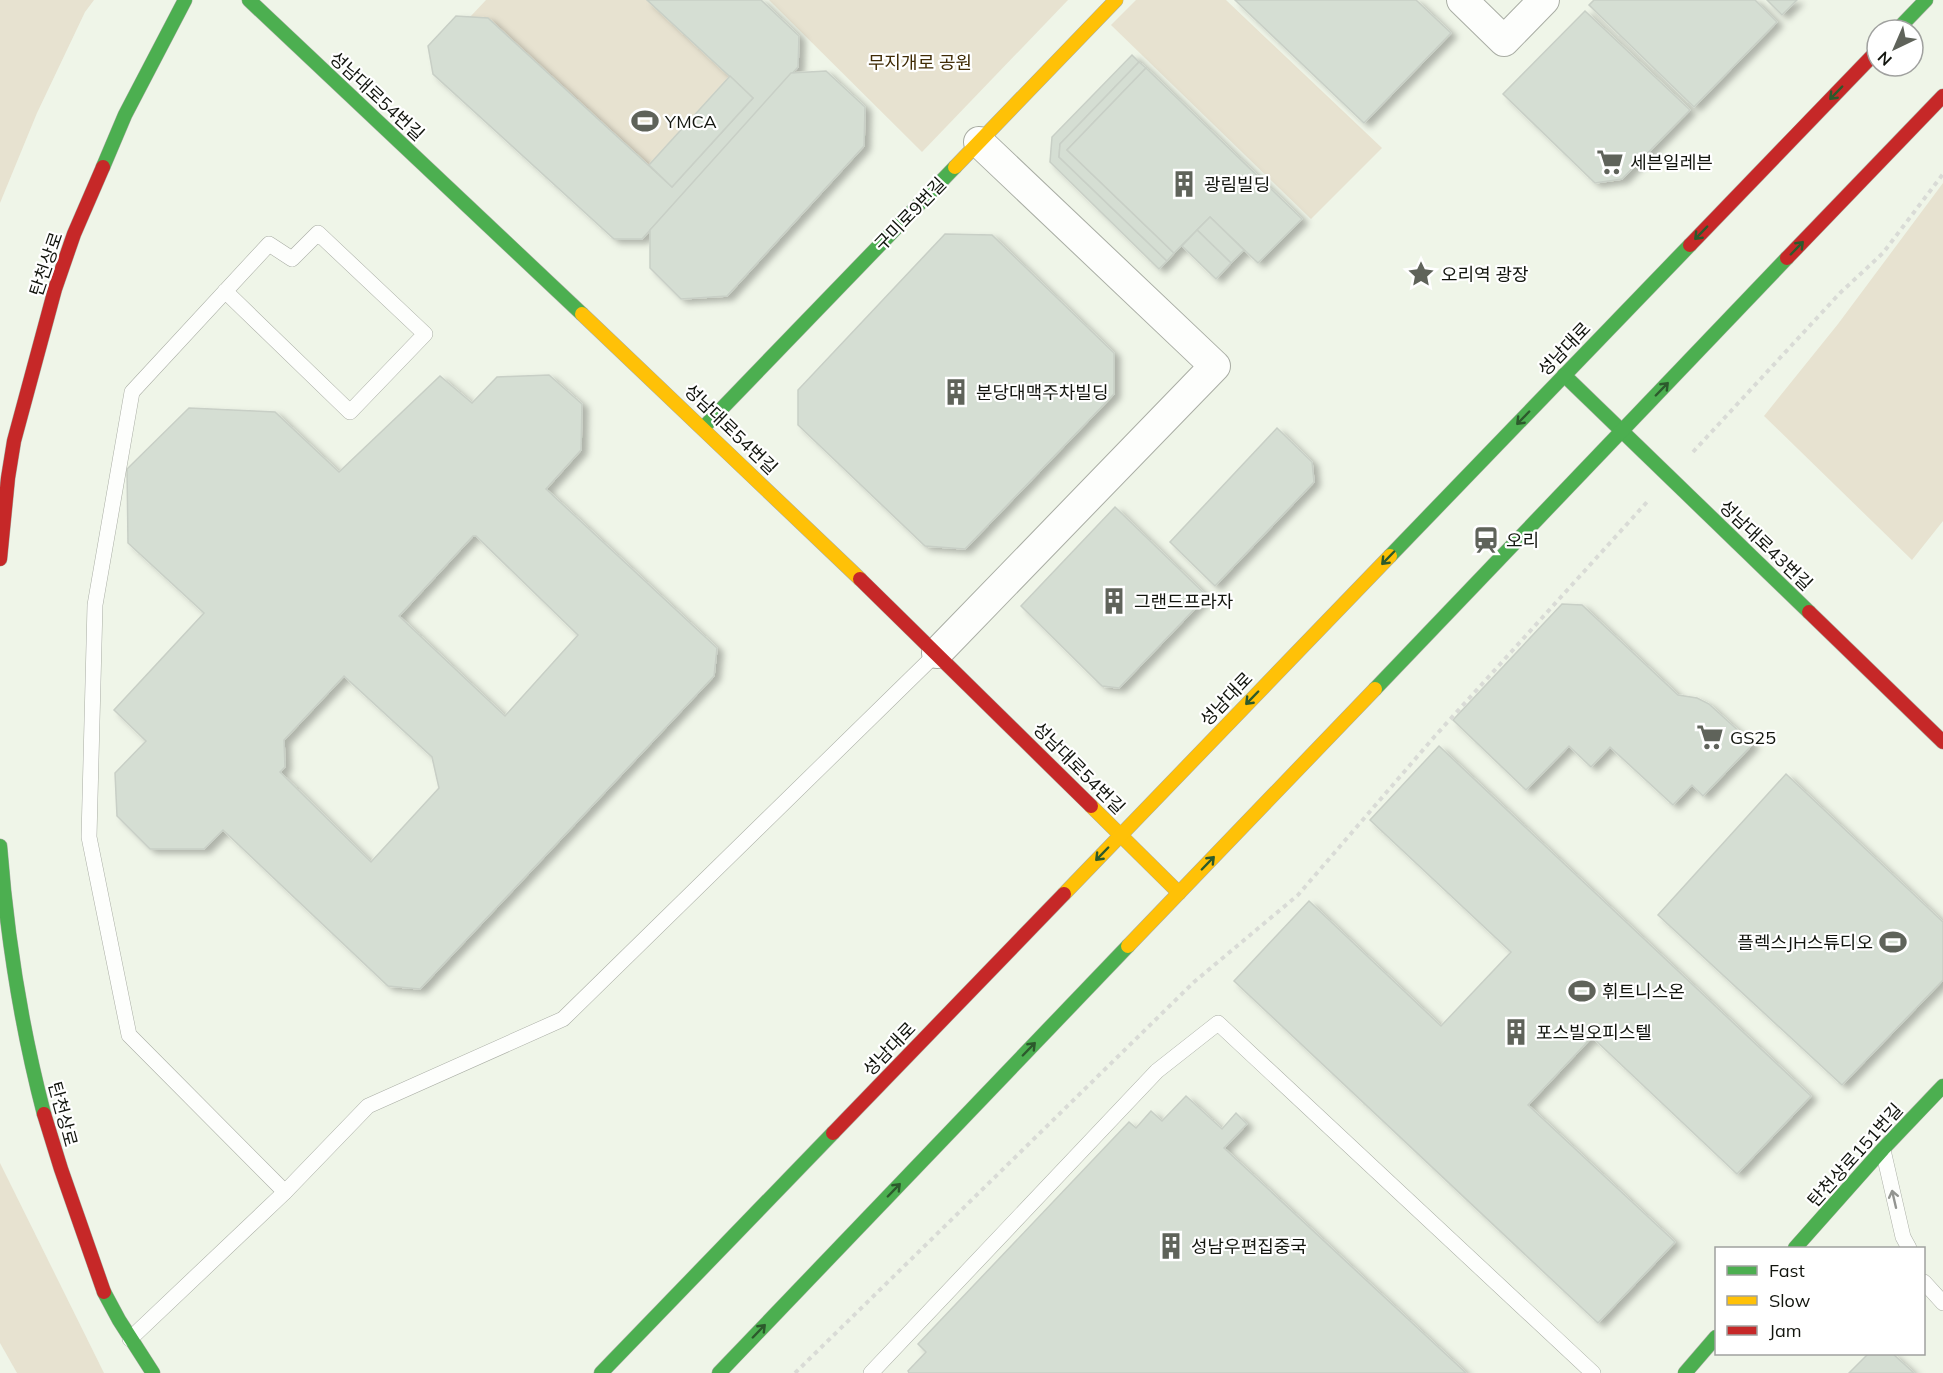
<svg xmlns="http://www.w3.org/2000/svg" width="1943" height="1373" font-family="Mulish,'Noto Sans KR',sans-serif">
<defs>
<filter id="shadow"><feDropShadow dx="6" dy="4" stdDeviation="3" flood-color="#0004"/></filter>
</defs>
<rect width="100%" height="100%" fill="#eff5e8"/>
<g fill="#e7e2d0">
<polygon points="0,0 94,0 85,12 37,113 0,203"/>
<polygon points="486,0 647,0 730,76 649,165 488,18 470,17"/>
<polygon points="769,0 1068,0 922,152"/>
<polygon points="1136,0 1226,0 1382,148 1311,219 1111,25"/>
<polygon points="1943,183 1943,521 1912,560 1764,416 1838,324"/>
<polygon points="0,1163 104,1373 17,1373 0,1343"/>
</g>
<g fill="#d5ded3" stroke="#c8cfc6" stroke-width="1.5" fill-rule="evenodd" filter="url(#shadow)">
<polygon points="647,0 761,0 799,36 798,67 642,239 614,239 433,74 428,46 456,16 488,18 672,187 753,98"/>
<polygon points="1235,0 1416,0 1451,33 1364,123"/>
<polygon points="1594,0 1755,0 1777,22 1694,107 1589,5"/>
<polygon points="1767,0 1797,0 1782,15"/>
<polygon points="1585,11 1690,110 1622,179 1595,183 1503,94"/>
<polygon points="1132,55 1139,62 1060,144 1059,157 1167,261 1159,269 1050,162 1052,137"/>
<polygon points="1139,62 1146,68 1067,150 1174,253 1167,261 1059,157 1060,144"/>
<polygon points="1146,68 1302,219 1258,263 1210,217 1174,253 1067,150"/>
<polygon points="826,71 865,107 864,146 727,296 681,299 650,268 650,230 791,73"/>
<polygon points="730,76 753,98 672,187 649,165"/>
<polygon points="1210,217 1244,250 1231,263 1197,230"/>
<polygon points="1197,230 1231,263 1216,279 1182,246"/>
<polygon points="945,234 992,235 1114,353 1114,394 965,549 925,546 798,425 798,390"/>
<path d="M 549,375 L 582,404 L 581,450 L 546,489 L 717,648 L 714,676 L 420,989 L 388,986 L 223,830 L 204,849 L 150,849 L 117,816 L 115,773 L 146,741 L 114,710 L 204,613 L 128,543 L 127,469 L 189,408 L 275,412 L 339,472 L 440,376 L 472,403 L 497,377 ZM 473,536 L 476,536 L 578,635 L 505,716 L 399,616 ZM 344,676 L 432,757 L 439,788 L 371,862 L 280,772 L 285,767 L 284,740 Z"/>
<polygon points="1277,428 1312,462 1314,482 1215,586 1170,542"/>
<polygon points="1115,507 1207,596 1119,688 1102,686 1021,606"/>
<polygon points="1562,604 1582,605 1678,695 1697,698 1709,704 1753,744 1703,796 1692,785 1673,805 1610,747 1591,767 1569,746 1526,790 1453,720"/>
<polygon points="1439,746 1811,1096 1737,1174 1592,1037 1528,1105 1675,1242 1598,1323 1234,981 1309,901 1441,1026 1511,952 1370,820"/>
<polygon points="1786,774 1943,922 1943,980 1842,1085 1658,915"/>
<polygon points="1186,1096 1222,1129 1236,1113 1247,1124 1224,1148 1466,1373 909,1373 908,1371 926,1352 918,1344 1129,1122 1136,1128 1151,1111 1162,1121"/>
<polygon points="1868,1354 1893,1354 1914,1373 1849,1373"/>
</g>
<g fill="none" stroke-linecap="round" stroke-linejoin="round">
<defs>
<g id="lane">
<polyline points="225,291 350,412 425,334 318,233 292,259 269,244 132,392 95,605 89,837 129,1035 285,1192"/>
<polyline points="1883,1150 1903,1237 1909,1248"/>
<polyline points="1924,1282 1943,1303"/>
<polyline points="130,1339 285,1192 368,1106 563,1019 937,653"/>
<polyline points="871,1373 1157,1071 1218,1023 1593,1373"/>
</g>
<g id="street">
<polyline points="1462,0 1504,41 1544,0"/>
<polyline points="937,653 1215,366 979,142"/>
</g>
<g id="fast">
<polyline points="249,0 582,314"/>
<polyline points="1897,30 1926,0"/>
<polyline points="103,167 125,115 185,0"/>
<polyline points="1564,375 1809,612"/>
<polyline points="704,427 955,167"/>
<polyline points="1390,556 1690,245"/>
<polyline points="1375,689 1787,258"/>
<path d="M 0,846 C 7,937 21,1026 44,1114"/>
<polyline points="1795,1248 1883,1149 1943,1086"/>
<polyline points="104,1292 119,1320 153,1373"/>
<polyline points="601,1373 833,1133"/>
<polyline points="719,1373 1128,946"/>
<polyline points="1685,1373 1716,1337"/>
</g>
<g id="slow">
<polyline points="955,167 1116,0"/>
<polyline points="582,314 860,579"/>
<polyline points="1091,806 1179,893"/>
<polyline points="1064,894 1390,556"/>
<polyline points="1128,946 1375,689"/>
</g>
<g id="jam">
<polyline points="1690,245 1877,51"/>
<polyline points="1787,258 1943,96"/>
<polyline points="0,559 8,478 14,441 55,289 74,234 103,167"/>
<polyline points="860,579 1091,806"/>
<polyline points="1809,612 1943,742"/>
<polyline points="44,1114 61,1169 104,1292"/>
<polyline points="833,1133 1064,894"/>
</g>
</defs>
<use href="#lane" stroke="#a9ada4" stroke-width="16"/>
<use href="#street" stroke="#a9ada4" stroke-width="32"/>
<use href="#fast" stroke="#a9ada4" stroke-width="15"/>
<use href="#slow" stroke="#a9ada4" stroke-width="15"/>
<use href="#jam" stroke="#a9ada4" stroke-width="15"/>
<g stroke="#d9dbd6" stroke-width="4" stroke-dasharray="4.5 4.5" stroke-linecap="butt">
<polyline points="1693,452 1840,293 1883,253 1943,174"/>
<polyline points="795,1373 1194,982 1298,895 1435,736 1647,502"/>
</g>
<use href="#lane" stroke="#fdfefc" stroke-width="15"/>
<use href="#street" stroke="#fdfefc" stroke-width="30"/>
<use href="#fast" stroke="#4caf50" stroke-width="14"/>
<use href="#slow" stroke="#ffc107" stroke-width="14"/>
<use href="#jam" stroke="#c62828" stroke-width="14"/>
</g>
<defs><path id="oneway-shaft" d="M-6 0H5M1.5-3L5.5 0L1.5 3" fill="none" stroke-width="1.6" stroke-linecap="round" stroke-linejoin="round" transform="scale(1.5)"/></defs>
<g stroke="#2c5a2c">
<use href="#oneway-shaft" transform="translate(1836 93) rotate(134)"/>
<use href="#oneway-shaft" transform="translate(1701 233) rotate(134)"/>
<use href="#oneway-shaft" transform="translate(1797 248) rotate(-46)"/>
<use href="#oneway-shaft" transform="translate(1662 389) rotate(-46)"/>
<use href="#oneway-shaft" transform="translate(1523 418) rotate(134)"/>
<use href="#oneway-shaft" transform="translate(1388 558) rotate(134)"/>
<use href="#oneway-shaft" transform="translate(1252 698) rotate(134)"/>
<use href="#oneway-shaft" transform="translate(1102 854) rotate(134)"/>
<use href="#oneway-shaft" transform="translate(1208 863) rotate(-46)"/>
<use href="#oneway-shaft" transform="translate(1029 1049) rotate(-46)"/>
<use href="#oneway-shaft" transform="translate(894 1190) rotate(-46)"/>
<use href="#oneway-shaft" transform="translate(759 1331) rotate(-46)"/>
</g>
<use stroke="#939591" href="#oneway-shaft" transform="translate(1894 1199) rotate(-103)"/>
<defs>
<symbol id="stadium-bare" viewBox="-9 -9 18 18"><path d="M0-5a6.5 5 0 1 0 0 10a6.5 5 0 1 0 0-10ZM-3.5-1.8h7v3.6h-7Z" fill="#5f635a" stroke="#fff" stroke-width="2.5" paint-order="stroke"/></symbol>
<symbol id="supermarket-bare" viewBox="-9 -9 18 18"><path d="M-6-5.5h2.5l.6 2H6L4.5 2H-2.5L-4.4-4H-6ZM-1.5 3.2a1.3 1.3 0 1 0 .1 0ZM3 3.2a1.3 1.3 0 1 0 .1 0Z" fill="#5f635a" stroke="#fff" stroke-width="2.5" paint-order="stroke"/></symbol>
<symbol id="building-bare" viewBox="-9 -9 18 18"><path d="M-4-6H4V6H1V3H-1V6H-4ZM-2.5-4.3h1.7v1.8h-1.7ZM.8-4.3h1.7v1.8H.8ZM-2.5-1h1.7V.8h-1.7ZM.8-1h1.7V.8H.8Z" fill="#5f635a" stroke="#fff" stroke-width="2.5" paint-order="stroke"/></symbol>
<symbol id="sight-bare" viewBox="-9 -9 18 18"><path d="M0-6L1.8-2.2L6-1.7L2.9 1.2L3.7 5.4L0 3.3L-3.7 5.4L-2.9 1.2L-6-1.7L-1.8-2.2Z" fill="#5f635a" stroke="#fff" stroke-width="2.5" paint-order="stroke"/></symbol>
<symbol id="station-bare" viewBox="-9 -9 18 18"><path d="M-3-6H3Q5-6 5-4V2Q5 4 3 4L4.5 6H3L1.5 4h-3L-3 6H-4.5L-3 4Q-5 4-5 2V-4Q-5-6-3-6ZM-3.5-4v3h7v-3ZM-3.5 1v1.5H-2V1ZM2 1v1.5H3.5V1Z" fill="#5f635a" stroke="#fff" stroke-width="2.5" paint-order="stroke"/></symbol>
</defs>
<g fill-rule="evenodd">
<use href="#stadium-bare" x="626" y="102" width="38" height="38"/>
<use href="#supermarket-bare" x="1591" y="143" width="38" height="38"/>
<use href="#building-bare" x="1165" y="165" width="38" height="38"/>
<use href="#sight-bare" x="1402" y="255" width="38" height="38"/>
<use href="#building-bare" x="937" y="373" width="38" height="38"/>
<use href="#station-bare" x="1467" y="521" width="38" height="38"/>
<use href="#building-bare" x="1095" y="582" width="38" height="38"/>
<use href="#supermarket-bare" x="1691" y="718" width="38" height="38"/>
<use href="#stadium-bare" x="1874" y="923" width="38" height="38"/>
<use href="#stadium-bare" x="1563" y="972" width="38" height="38"/>
<use href="#building-bare" x="1497" y="1013" width="38" height="38"/>
<use href="#building-bare" x="1152" y="1227" width="38" height="38"/>
</g>
<g text-anchor="middle" dominant-baseline="central" stroke-width="4.5" stroke-linejoin="round" paint-order="stroke">
<g font-size="18" fill="#402b05" stroke="#fff">
<text x="920" y="62">무지개로 공원</text>
</g>
<g font-size="18" fill="#12150e" stroke="#fff">
<text transform="translate(377 96) rotate(43)">성남대로54번길</text>
<text transform="translate(910 214) rotate(-46)">구미로9번길</text>
<text transform="translate(46 264) rotate(-71)">탄천상로</text>
<text transform="translate(1564 349) rotate(-46)">성남대로</text>
<text transform="translate(731 429) rotate(44)">성남대로54번길</text>
<text transform="translate(1766 545) rotate(44)">성남대로43번길</text>
<text transform="translate(1226 699) rotate(-46)">성남대로</text>
<text transform="translate(1079 768) rotate(45)">성남대로54번길</text>
<text transform="translate(889 1049) rotate(-46)">성남대로</text>
<text transform="translate(63 1114) rotate(75)">탄천상로</text>
<text transform="translate(1855 1155) rotate(-48)">탄천상로151번길</text>
</g>
<g font-size="18" fill="#12150e" stroke="#fff" text-anchor="start">
<text x="665" y="121">YMCA</text>
<text x="1630" y="162">세븐일레븐</text>
<text x="1204" y="184">광림빌딩</text>
<text x="1441" y="274">오리역 광장</text>
<text x="976" y="392">분당대맥주차빌딩</text>
<text x="1506" y="540">오리</text>
<text x="1134" y="601">그랜드프라자</text>
<text x="1730" y="737">GS25</text>
<text x="1873" y="942" text-anchor="end">플렉스JH스튜디오</text>
<text x="1602" y="991">휘트니스온</text>
<text x="1536" y="1032">포스빌오피스텔</text>
<text x="1191" y="1246">성남우편집중국</text>
</g>
</g>
<rect x="1715" y="1247" width="210" height="108" fill="#ffffff" stroke="#a0a19f" stroke-width="1.5"/>
<rect x="1727" y="1266" width="30" height="9" fill="#4caf50" stroke="#a0a19f" stroke-width="1.5"/>
<text x="1769" y="1277" font-size="18" fill="#12150e">Fast</text>
<rect x="1727" y="1296" width="30" height="9" fill="#ffc107" stroke="#a0a19f" stroke-width="1.5"/>
<text x="1769" y="1307" font-size="18" fill="#12150e">Slow</text>
<rect x="1727" y="1326" width="30" height="9" fill="#c62828" stroke="#a0a19f" stroke-width="1.5"/>
<text x="1769" y="1337" font-size="18" fill="#12150e">Jam</text>
<g transform="translate(1895 48) rotate(224)"><circle r="28" fill="#ffffff" stroke="#a0a19f" stroke-width="1.5"/>
<path d="M0-4.5L10 22L0 15L-10 22Z" fill="#5f635a"/>
<text y="-9" font-size="16" font-weight="bold" text-anchor="middle" fill="#12150e">N</text>
</g>
</svg>
